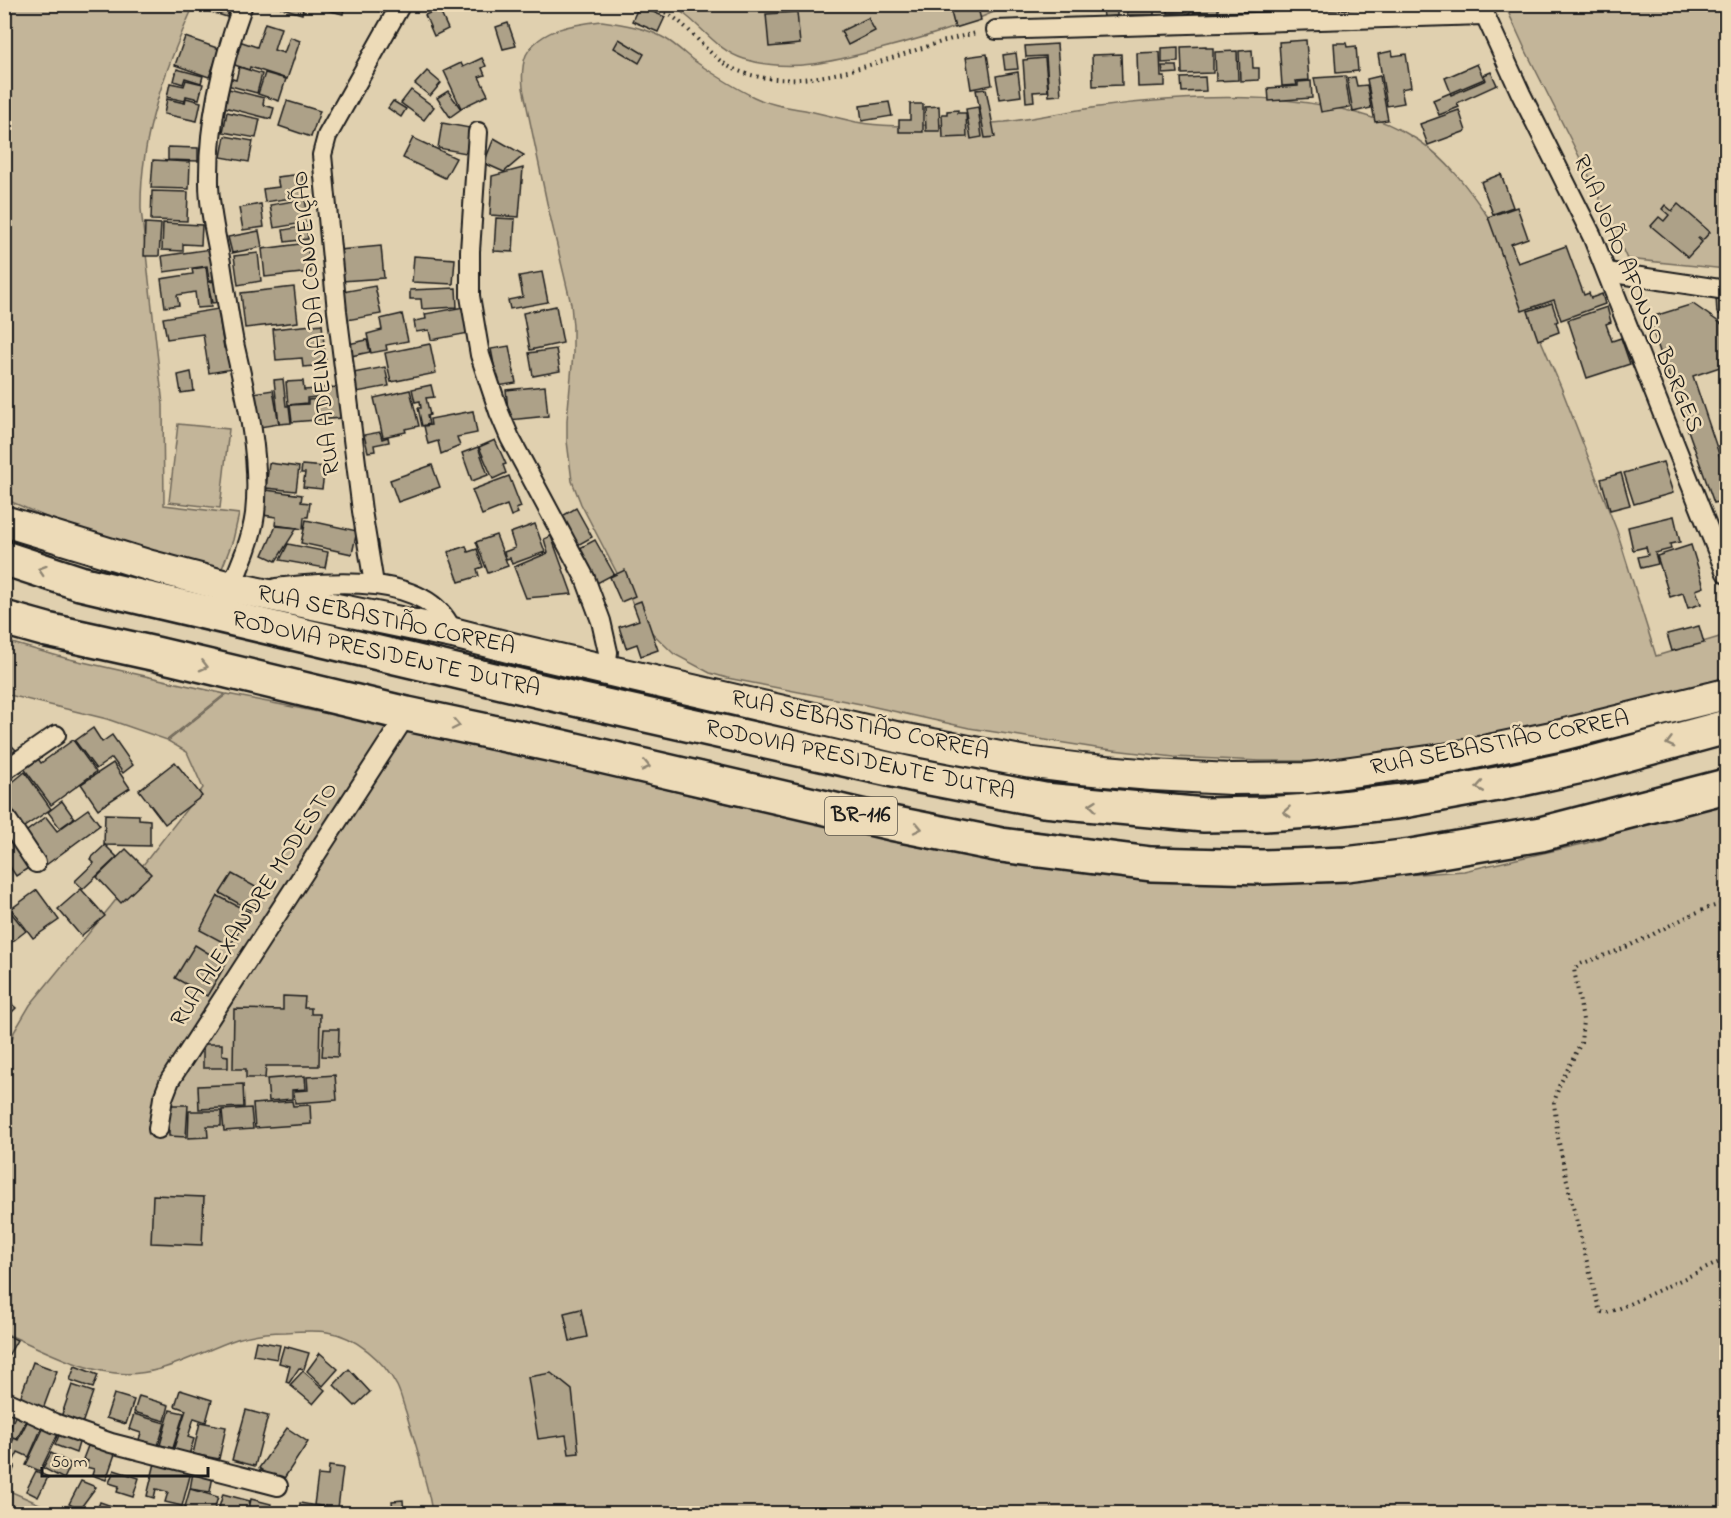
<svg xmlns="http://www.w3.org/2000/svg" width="1731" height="1518" font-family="'Indie Flower',sans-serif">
<rect width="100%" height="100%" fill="#e0d0af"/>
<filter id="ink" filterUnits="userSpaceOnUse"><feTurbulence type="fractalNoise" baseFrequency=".0167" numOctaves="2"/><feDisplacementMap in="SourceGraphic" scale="12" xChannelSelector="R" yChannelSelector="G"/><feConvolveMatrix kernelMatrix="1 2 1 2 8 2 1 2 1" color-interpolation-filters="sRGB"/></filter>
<g filter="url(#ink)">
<g fill="#c3b599" stroke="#70685a" stroke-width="1.5">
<path d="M 5,5 L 194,5 C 165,69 140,137 141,209 L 163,405 L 164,505 L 239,514 L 233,540 L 221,571 L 66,526 L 5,499 Z"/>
<path d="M 671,5 L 1009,5 C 970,24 927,37 884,48 C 839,60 790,74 744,59 C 721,52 707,33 689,18 C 683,13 677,9 671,5 Z"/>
<polygon points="1505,5 1726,5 1726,269 1627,259 1593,184 1525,49"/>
<path d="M 602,21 C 624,24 647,28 666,39 C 676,45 684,53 693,60 C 712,73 733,87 754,97 C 770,105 788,107 805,110 C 822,114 839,118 856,122 C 881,127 907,126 933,125 C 957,124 981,124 1005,122 C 1036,118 1068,111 1099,107 C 1193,94 1336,86 1418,140 C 1448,160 1468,188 1488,217 L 1561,387 L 1617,531 L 1656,656 L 1726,635 L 1726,688 L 1615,719 L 1329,761 L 1260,761 L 1174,757 L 1096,748 L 969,728 L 866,705 L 727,678 L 710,673 L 674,654 L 644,625 L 581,504 L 572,481 L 567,441 L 567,420 L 573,354 L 573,326 L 571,304 L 547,203 L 523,88 C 522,78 522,65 526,55 C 540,28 576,24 602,21 Z"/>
<polygon points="178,424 229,429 220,508 169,502"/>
<polygon points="5,641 65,658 225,694 167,740 107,719 5,694"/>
<path d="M 227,694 L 369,722 L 556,762 L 710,800 L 898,841 L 1312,881 L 1464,871 L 1587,843 L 1726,796 L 1726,1513 L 432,1513 C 430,1494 423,1475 419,1456 C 415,1441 410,1427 406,1412 C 403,1404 401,1394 397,1386 C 384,1361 356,1336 327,1332 C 314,1330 300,1331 286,1332 C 269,1332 253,1334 237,1339 C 196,1353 161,1378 115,1373 C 81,1370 36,1347 5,1333 L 4,1072 L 14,1032 L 30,1005 L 111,906 L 203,788 L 187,752 L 168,741 Z"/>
<polygon points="5,1489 60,1513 5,1513"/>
</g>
<g fill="#ada188" stroke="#1c1c1c" stroke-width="1.5">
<polygon points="207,4 231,4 227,17 205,10"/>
<polygon points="269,4 304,4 302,14"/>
<polygon points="312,4 345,4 343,14 311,6"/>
<polygon points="357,4 386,4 384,12"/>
<polygon points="949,4 977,4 981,20 955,28"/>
<polygon points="1078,4 1117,4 1117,16 1104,17 1103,10 1078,11"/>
<rect x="1127" y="4" width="27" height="11"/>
<polygon points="1168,4 1191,4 1190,14 1168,13"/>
<rect x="1194" y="4" width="24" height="9"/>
<polygon points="1359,4 1409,4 1410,8 1360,11"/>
<polygon points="639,6 665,17 658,32 632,21"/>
<polygon points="439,9 448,29 434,36 425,15"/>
<polygon points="797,12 800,44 769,47 766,14"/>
<polygon points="868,18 875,31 848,45 841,31"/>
<polygon points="265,23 281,28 274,50 284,53 290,37 300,41 287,79 250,67 249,70 232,64 239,41 257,47"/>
<polygon points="508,23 516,46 503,49 496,27"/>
<polygon points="185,37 220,49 209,77 175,65"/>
<polygon points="619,39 644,54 639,63 614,48"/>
<polygon points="1306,40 1309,80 1296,81 1297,85 1282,86 1279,42"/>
<polygon points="1334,43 1346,43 1347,47 1356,46 1358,71 1336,73"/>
<polygon points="1057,44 1061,95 1049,96 1046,56 1026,57 1025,46"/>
<polygon points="1206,46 1206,48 1213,48 1213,73 1182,74 1181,47"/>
<polygon points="1178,47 1178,62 1162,63 1162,48"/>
<polygon points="1252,50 1253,68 1259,68 1259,80 1240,81 1239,51"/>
<polygon points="1237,51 1238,80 1216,81 1215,52"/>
<polygon points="1392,51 1393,56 1406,54 1411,87 1401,89 1404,103 1387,106 1378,54"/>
<polygon points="1160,52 1161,77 1165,77 1165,86 1138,87 1137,53"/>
<polygon points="1016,53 1018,69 1005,70 1003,55"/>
<polygon points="987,54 992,85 971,89 966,57"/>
<polygon points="1121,54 1122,85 1093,86 1092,55"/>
<polygon points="482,58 486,66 482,68 485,75 479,77 488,95 461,108 444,71 461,63 463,67"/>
<polygon points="1045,58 1048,91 1033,92 1034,101 1026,102 1023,60"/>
<polygon points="1477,64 1484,79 1451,93 1445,78"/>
<polygon points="1162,66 1177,66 1178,73 1163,74"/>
<polygon points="239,67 262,74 257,93 227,85 229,78 236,80"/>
<polygon points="177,69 203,76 201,83 185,78 183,84 174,81"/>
<polygon points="427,71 441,83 430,96 415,84"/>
<polygon points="1018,72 1021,96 1000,99 996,76"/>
<polygon points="1491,72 1497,85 1457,103 1459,107 1439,115 1433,100 1450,93 1451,95 1486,80 1484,75"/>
<polygon points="265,73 286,79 279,101 258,94"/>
<polygon points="1345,76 1350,107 1321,112 1314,78"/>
<polygon points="1380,76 1388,120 1375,122 1367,79"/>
<polygon points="1205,77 1206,91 1182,92 1181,78"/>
<polygon points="1355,77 1357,86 1367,85 1371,108 1353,112 1347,78"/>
<polygon points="186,80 203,84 199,99 186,96 185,101 167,97 170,83 184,86"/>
<polygon points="1311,81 1312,98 1269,101 1268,88 1298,86 1298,82"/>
<polygon points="229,89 264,98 263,105 274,108 271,119 224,107"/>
<polygon points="986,89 995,137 985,138 976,90"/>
<polygon points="411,90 434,107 424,120 401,103"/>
<polygon points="448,91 461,109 450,117 437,98"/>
<polygon points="186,98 201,102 197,121 164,114 167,99 185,103"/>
<polygon points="287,101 320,111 311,137 279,126"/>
<polygon points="393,101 406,109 401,117 388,108"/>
<polygon points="889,102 892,116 862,121 860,106"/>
<polygon points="910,104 923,104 923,132 899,132 899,120 910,120"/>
<polygon points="939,106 940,131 926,131 925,107"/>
<polygon points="978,107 982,137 971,139 966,109"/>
<polygon points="958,110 958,113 966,113 967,137 943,138 942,114 947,114 947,111"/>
<polygon points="1459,110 1466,131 1428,145 1420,124"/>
<polygon points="227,112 260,119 256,138 223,132"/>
<polygon points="442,123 470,128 466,153 438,148"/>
<polygon points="225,136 253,141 249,162 221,157"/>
<polygon points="413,138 456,158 445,178 403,158"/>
<polygon points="494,138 524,155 504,172 484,163"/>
<polygon points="168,147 198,148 198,161 168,160"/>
<polygon points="153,160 190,162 189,189 151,188"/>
<polygon points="523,168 519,217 490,215 492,176"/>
<polygon points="302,174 305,196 265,202 263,189 279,187 277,177"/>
<polygon points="1501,174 1513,207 1493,214 1481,182"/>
<polygon points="152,191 188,192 187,221 151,220"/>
<polygon points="305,199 309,222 274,228 270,205"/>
<polygon points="261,204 264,227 243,230 239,208"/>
<polygon points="1678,204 1710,232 1703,240 1699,237 1698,238 1702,242 1688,257 1651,226 1659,217 1664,221 1669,215 1662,209 1665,205 1672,211"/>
<polygon points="1517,207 1528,238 1511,244 1518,263 1566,246 1584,295 1589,293 1591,298 1602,294 1605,304 1561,320 1554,300 1522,311 1488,217"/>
<polygon points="496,218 515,219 513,252 494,251"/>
<polygon points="145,223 161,224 159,256 144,256"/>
<polygon points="163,223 202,225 201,245 183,244 183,251 162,250"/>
<polygon points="307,226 308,239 285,242 283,230"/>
<polygon points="259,231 262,247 232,253 228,237"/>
<polygon points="307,243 311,272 265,277 262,249"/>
<polygon points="381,246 384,278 342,281 339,250"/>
<polygon points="211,249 216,280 209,280 207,266 164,272 162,256"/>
<polygon points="258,253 261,281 238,285 234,256"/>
<polygon points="414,256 455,259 453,284 412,282"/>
<polygon points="206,267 211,307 197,308 195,292 177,295 179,305 165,307 161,279 193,274 192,269"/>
<polygon points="542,272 548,302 510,309 508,300 523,297 519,276"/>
<polygon points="217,281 220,302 212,303 208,282"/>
<polygon points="375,286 381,314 347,320 342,292"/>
<polygon points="294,287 298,322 245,328 241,293"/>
<polygon points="456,288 457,307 422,309 421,299 410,299 410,290"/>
<polygon points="1716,297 1726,301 1726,317 1717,313"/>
<polygon points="1552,303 1558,321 1556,322 1559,332 1538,340 1528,311"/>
<polygon points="1693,304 1726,327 1726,365 1693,376 1726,475 1726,500 1714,503 1648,318"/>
<polygon points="556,306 563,343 530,350 523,313"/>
<polygon points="464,307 469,333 431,340 429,330 416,332 414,321 426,319 425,314"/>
<polygon points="1607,307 1611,322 1606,324 1612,341 1621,338 1630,364 1587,378 1568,320"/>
<polygon points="218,309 224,348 230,347 233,369 209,373 203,334 167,339 163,318"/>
<polygon points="402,314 408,341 386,345 387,350 371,353 367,334 382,330 380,319"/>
<polygon points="322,324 326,365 303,367 302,358 276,360 273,329"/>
<polygon points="367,340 370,352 351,356 348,344"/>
<polygon points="430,344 436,373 391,382 385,353"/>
<polygon points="509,346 516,383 498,386 491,349"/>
<polygon points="556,349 560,371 533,376 529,353"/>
<polygon points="385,367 389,386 357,392 353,373"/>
<polygon points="191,372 194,391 181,393 178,375"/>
<polygon points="283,379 286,406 289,406 291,423 279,424 274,380"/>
<polygon points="303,381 304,390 317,389 318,397 307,398 307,403 288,405 286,382"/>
<polygon points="431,385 434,397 426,398 430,415 427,416 429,424 422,426 418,408 421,408 420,401 415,402 412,389"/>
<polygon points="545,386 548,416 509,420 506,390"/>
<polygon points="340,387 342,418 292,422 290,405 308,404 308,400 321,399 320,388"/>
<polygon points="273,390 279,424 260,427 253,393"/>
<polygon points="410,390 419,426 405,429 406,432 383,437 374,398"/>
<polygon points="473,411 477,433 457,437 460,446 441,454 438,441 428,444 424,426 431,425 430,419"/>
<polygon points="380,432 382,439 388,437 389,442 374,445 375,451 368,452 364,435"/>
<polygon points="495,440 506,464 503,465 506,473 493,479 479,447"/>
<polygon points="478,447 488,475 472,481 462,453"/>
<polygon points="1663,462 1673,493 1634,504 1624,473"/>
<polygon points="269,463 299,467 296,491 266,488"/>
<polygon points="302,465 325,467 322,489 303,487 305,473 301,473"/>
<polygon points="432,465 440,487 398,502 390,480"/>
<polygon points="1621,473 1630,505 1610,510 1601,479"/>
<polygon points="509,476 521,507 516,509 518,513 511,516 507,505 482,515 472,490"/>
<polygon points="266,490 302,495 301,502 310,503 308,517 304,517 303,529 275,525 276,517 263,515"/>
<polygon points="576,508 592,537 576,546 559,518"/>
<polygon points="1674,516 1680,542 1670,544 1671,549 1655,553 1658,564 1641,568 1638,557 1648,555 1646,547 1633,550 1628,527"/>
<polygon points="306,520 357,531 352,554 301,543"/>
<polygon points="535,524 545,552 512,564 510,558 506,559 504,552 515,548 510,533"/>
<polygon points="276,526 297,528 276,561 263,555"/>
<polygon points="496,535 508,566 488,573 476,542"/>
<polygon points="551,536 572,594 526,598 514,567 548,553 544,539"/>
<polygon points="595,540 614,574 597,583 578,549"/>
<polygon points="288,544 328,552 325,568 280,560"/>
<polygon points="1691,545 1704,587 1696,590 1701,604 1688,608 1683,593 1670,597 1657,556"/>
<polygon points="466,546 468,552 477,549 483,567 477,569 479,576 459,582 448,552"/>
<polygon points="625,570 635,596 621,602 610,577"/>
<polygon points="641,601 658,650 641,656 637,644 626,648 619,627 639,620 633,604"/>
<polygon points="1699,626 1704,643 1672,651 1667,634"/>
<polygon points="93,728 102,742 112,735 133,765 123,773 112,758 96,769 75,741"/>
<polygon points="4,738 16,750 4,762"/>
<polygon points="73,740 96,772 51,805 23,767 37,757 41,763"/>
<polygon points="175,762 202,796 165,824 139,790"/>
<polygon points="113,763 130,788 98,809 81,784"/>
<polygon points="25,772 51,809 21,829 4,804 4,789"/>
<polygon points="62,801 74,818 60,828 48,812"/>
<polygon points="88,809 100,825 46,865 23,834 46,817 57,831"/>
<polygon points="105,814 139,815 139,819 150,820 150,846 104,845"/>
<polygon points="4,828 30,867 16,876 4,858"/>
<polygon points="105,845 117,857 83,889 75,881 94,863 90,859"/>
<polygon points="126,849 151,874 121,903 97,877"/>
<polygon points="232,874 263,891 252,911 220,893"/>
<polygon points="81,889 105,916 81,936 58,909"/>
<polygon points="37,890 59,920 33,938 11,909"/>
<polygon points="218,896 249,912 230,946 200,930"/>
<polygon points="4,904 26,931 4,948"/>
<polygon points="195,945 226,964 207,996 175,978"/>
<polygon points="283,996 305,997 304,1008 311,1008 311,1014 320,1014 319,1066 266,1066 265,1078 246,1078 246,1069 233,1069 234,1009 283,1010"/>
<polygon points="4,997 16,1008 4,1020"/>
<polygon points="324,1029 339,1029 338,1057 322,1056"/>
<polygon points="203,1044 222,1044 222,1055 228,1056 228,1068 203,1068"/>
<polygon points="335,1075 337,1100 295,1103 294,1091 308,1090 307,1077"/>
<polygon points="305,1076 306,1089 292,1090 292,1099 269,1101 267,1079"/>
<polygon points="243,1084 244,1107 199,1109 198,1086"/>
<polygon points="292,1101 293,1106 310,1105 311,1124 255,1128 253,1104"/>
<polygon points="169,1105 188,1105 186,1137 169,1136"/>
<polygon points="251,1108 253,1129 224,1131 222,1110"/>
<polygon points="189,1111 221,1111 221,1126 207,1126 208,1137 188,1138"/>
<polygon points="153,1195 204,1197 202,1245 151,1243"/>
<polygon points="581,1309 587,1337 570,1341 564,1313"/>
<polygon points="4,1334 17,1340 4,1363"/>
<polygon points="256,1341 280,1345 277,1359 253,1355"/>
<polygon points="284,1346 309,1353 304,1369 299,1368 289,1383 286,1382 290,1366 279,1363"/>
<polygon points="320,1353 338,1369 323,1386 307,1371"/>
<polygon points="33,1362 57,1371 43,1409 19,1401"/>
<polygon points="75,1366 98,1375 93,1388 70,1380"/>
<polygon points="349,1369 370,1392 355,1406 334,1385"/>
<polygon points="303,1371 325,1390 313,1404 290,1385"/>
<polygon points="551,1373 572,1390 579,1453 569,1454 566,1435 538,1439 528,1377"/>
<polygon points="72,1385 93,1392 82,1424 61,1417"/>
<polygon points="180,1390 212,1400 206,1422 194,1418 188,1437 194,1439 189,1455 173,1451 186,1410 175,1406"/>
<polygon points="114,1394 134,1400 126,1424 106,1418"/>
<polygon points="139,1396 169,1405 165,1421 134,1412"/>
<polygon points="170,1410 184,1413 173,1448 160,1445"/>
<polygon points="246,1410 268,1416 255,1466 232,1460"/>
<polygon points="17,1412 28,1417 17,1439 7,1434"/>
<polygon points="134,1414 165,1423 157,1449 138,1443 141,1433 129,1429"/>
<polygon points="28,1420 42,1427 29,1457 18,1452 13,1462 5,1459 14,1438 18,1440"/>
<polygon points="4,1422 11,1425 6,1435 11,1437 5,1449"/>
<polygon points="200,1422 226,1427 219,1459 193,1454"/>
<polygon points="44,1427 58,1434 40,1471 26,1465"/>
<polygon points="62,1428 81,1436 76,1453 55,1445"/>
<polygon points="287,1428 308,1442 281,1483 259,1468"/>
<polygon points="88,1446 115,1454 106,1480 92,1475 94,1469 86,1467 88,1461 83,1459"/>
<polygon points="51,1453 71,1464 64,1479 43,1468"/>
<polygon points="6,1463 15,1466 6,1488 4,1487"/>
<polygon points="155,1463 191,1472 182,1506 165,1502 168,1492 156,1489 154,1498 147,1496"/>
<polygon points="329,1466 343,1468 338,1508 314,1505 318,1475 328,1476"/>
<polygon points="114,1470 139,1478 133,1497 117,1492 119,1486 109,1483"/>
<polygon points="36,1471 48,1477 38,1497 26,1491"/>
<polygon points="193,1472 213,1476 210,1492 190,1489"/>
<polygon points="81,1481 96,1487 79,1510 69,1504"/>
<polygon points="190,1489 218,1497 213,1514 183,1514"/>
<polygon points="223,1494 250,1501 246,1514 217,1514"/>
<polygon points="251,1499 271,1504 269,1514 248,1514"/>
<polygon points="403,1500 404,1514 393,1514 392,1501"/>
<polygon points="100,1502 123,1510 122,1514 108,1514 97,1510"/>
<polygon points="300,1503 328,1508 327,1514 298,1514"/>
</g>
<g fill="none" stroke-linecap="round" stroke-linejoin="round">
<defs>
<g id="minor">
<polyline points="1480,4 1521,94 1592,236 1726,573"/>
<polyline points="996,30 1484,15"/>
<polyline points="478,132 470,251 470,296 480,355 499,412 510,438 585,578 601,621 608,652 606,670"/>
<polyline points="1607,272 1726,290"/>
<polyline points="374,584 362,511 337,311 322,155 327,136 401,4"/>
<path d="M 230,587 C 241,566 252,537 255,514 C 261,457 247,399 234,343 C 229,317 225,289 221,263 C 216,236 209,209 209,182 C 208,120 222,62 243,4"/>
<path d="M 276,588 C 328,582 430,571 453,633"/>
<polyline points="4,771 56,735"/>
<polyline points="4,815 36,863"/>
<polyline points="158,1129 163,1098 170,1080 407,714"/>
<polyline points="4,1400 54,1423 111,1443 278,1486"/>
</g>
<polyline id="primary" points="4,521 151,566 230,587 453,633 520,650 896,737 1026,762 1082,769 1152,775 1231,779 1308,778 1450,758 1557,736 1726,694"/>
<g id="motorway">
<polyline points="4,558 80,583 579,700 920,776 1044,800 1204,815 1265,814 1324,810 1403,801 1503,783 1586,765 1726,727"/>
<polyline points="4,618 47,630 156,654 407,714 558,746 891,823 1001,845 1151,864 1262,867 1346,864 1411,856 1541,834 1726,786"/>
</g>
</defs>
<use href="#minor" stroke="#1c1c1c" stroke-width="22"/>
<use href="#primary" stroke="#1c1c1c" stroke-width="34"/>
<use href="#motorway" stroke="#1c1c1c" stroke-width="38"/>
<g stroke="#1c1c1c" stroke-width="4" stroke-dasharray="1.5 4.5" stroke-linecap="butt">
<path d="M 649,4 C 657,9 666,12 673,17 C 696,33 710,59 736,70 C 813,101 903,47 977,33"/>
<path d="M 1726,903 C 1694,910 1667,928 1637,942 C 1619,951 1599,957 1581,964 L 1574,969 L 1583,1020 L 1581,1043 L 1559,1086 L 1554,1103 L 1558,1138 L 1570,1195 L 1599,1309 L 1602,1312 L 1607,1313 L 1629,1304 L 1726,1259"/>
</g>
<use href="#minor" stroke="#eddbb8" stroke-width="18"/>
<use href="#primary" stroke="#eddbb8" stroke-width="30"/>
<use href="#motorway" stroke="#eddbb8" stroke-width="33"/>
</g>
<defs><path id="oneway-chevron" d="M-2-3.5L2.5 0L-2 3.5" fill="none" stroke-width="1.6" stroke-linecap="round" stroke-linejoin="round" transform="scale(1.5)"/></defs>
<g stroke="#8f8572">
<use href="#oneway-chevron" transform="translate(42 570) rotate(-162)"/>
<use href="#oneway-chevron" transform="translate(204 666) rotate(14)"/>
<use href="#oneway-chevron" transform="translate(456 725) rotate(12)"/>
<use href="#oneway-chevron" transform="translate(1670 743) rotate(165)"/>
<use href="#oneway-chevron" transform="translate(646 766) rotate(13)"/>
<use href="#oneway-chevron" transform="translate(1480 787) rotate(170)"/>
<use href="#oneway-chevron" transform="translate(1093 805) rotate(-174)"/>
<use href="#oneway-chevron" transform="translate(1287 812) rotate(176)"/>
<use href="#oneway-chevron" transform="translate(918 828) rotate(12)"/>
</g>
</g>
<g text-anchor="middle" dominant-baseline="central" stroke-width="5" stroke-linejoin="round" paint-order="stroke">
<rect fill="#eddbb8" stroke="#5b554b" stroke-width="1.5" x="825" y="797" width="72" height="38" rx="4.5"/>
<g font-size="22" font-weight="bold" fill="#1c1c1c">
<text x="861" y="816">BR-116</text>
</g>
<g font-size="24" fill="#1c1c1c" stroke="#eddbb8">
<text transform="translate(1637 294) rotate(67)">RUA JOÃO AFONSO BORGES</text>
<text transform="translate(317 323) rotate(-96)">RUA ADELINA DA CONCEIÇÃO</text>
<text transform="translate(386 621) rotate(12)">RUA SEBASTIÃO CORREA</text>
<text transform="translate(386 655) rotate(13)">RODOVIA PRESIDENTE DUTRA</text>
<text transform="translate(860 726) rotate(12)">RUA SEBASTIÃO CORREA</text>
<text transform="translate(1500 744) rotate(-11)">RUA SEBASTIÃO CORREA</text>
<text transform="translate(860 761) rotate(12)">RODOVIA PRESIDENTE DUTRA</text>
<text transform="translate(255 905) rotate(-57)">RUA ALEXANDRE MODESTO</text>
</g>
</g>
<rect width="1731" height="1518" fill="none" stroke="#eddbb8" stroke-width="24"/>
<rect x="12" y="12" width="1707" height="1494" fill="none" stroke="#1c1c1c" stroke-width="2" filter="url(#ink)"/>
<path d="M42 1467v9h166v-9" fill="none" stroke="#1c1c1c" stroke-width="3"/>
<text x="51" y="1467" font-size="18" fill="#1c1c1c" stroke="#eddbb8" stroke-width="4.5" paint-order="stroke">50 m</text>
</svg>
